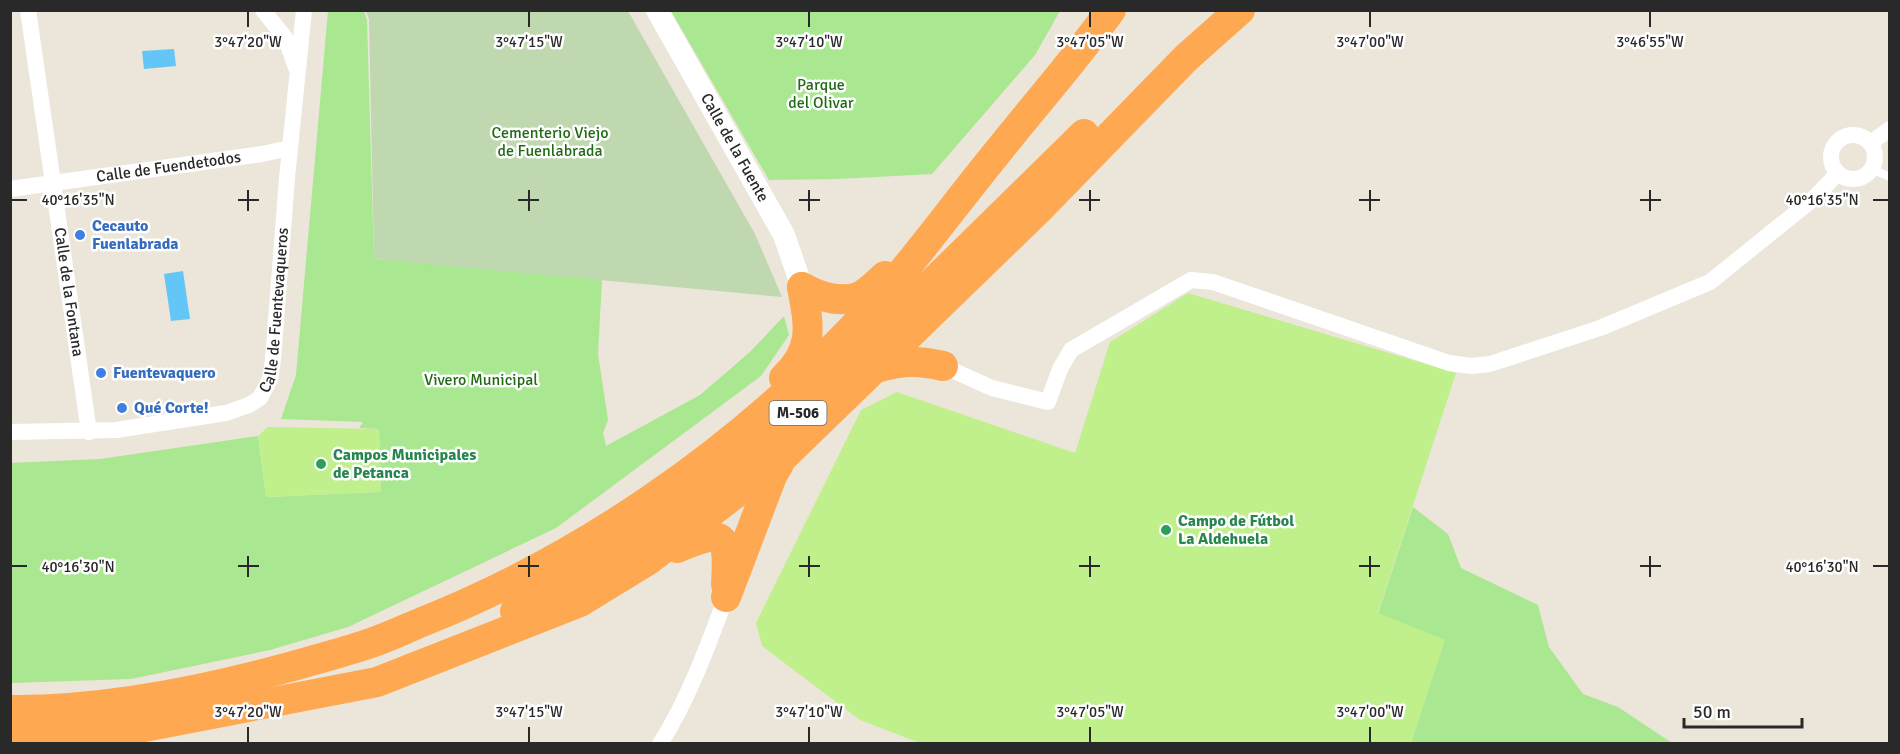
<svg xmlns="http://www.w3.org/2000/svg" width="1900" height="754" font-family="Signika,sans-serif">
<rect width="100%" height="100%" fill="#ece5d9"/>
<g fill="#a9e791">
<polygon points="328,11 364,11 367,20 374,259 602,279 598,354 608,420 603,433 606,446 700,395 750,352 784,316 789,335 761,376 556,528 348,627 270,650 131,679 11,683 10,463 100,459 258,436 266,497 381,492 379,429 359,428 363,422 281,419 296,375"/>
<polygon points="671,11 1060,11 1035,55 932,174 837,179 769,180"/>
<polygon points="1413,507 1448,534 1461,568 1538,605 1549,647 1583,694 1618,707 1672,743 1411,743 1444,640 1378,614"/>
</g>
<polygon fill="#c0d8af" points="366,11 628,11 755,234 782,297 374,259 369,19"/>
<g fill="#bff08c">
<polygon points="1188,293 1456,373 1378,613 1445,640 1411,743 920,743 860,720 762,646 756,623 861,410 897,392 1075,453 1110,342"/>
<polygon points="268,427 379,429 381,492 266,497 258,436"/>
</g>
<g fill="#64c6f7">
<polygon points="174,49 176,66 144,69 142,51"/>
<polygon points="183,271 190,319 171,321 164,274"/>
</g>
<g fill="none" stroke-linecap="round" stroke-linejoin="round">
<polyline stroke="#fff" stroke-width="8" points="1871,169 1890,177"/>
<g stroke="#fff" stroke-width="16">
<path id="s1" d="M 28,10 L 89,432"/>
<polyline points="263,10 286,39 296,68"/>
<circle cx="1853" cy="157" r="22"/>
<polyline points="1870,143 1890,129"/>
<path id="s2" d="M 10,189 L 262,154 L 290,148"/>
<polyline points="943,366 992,388 1048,402 1060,369 1071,350 1191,280 1213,282 1449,363 1471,366 1490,364 1600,328 1710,282 1813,199 1838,173"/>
<path id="s3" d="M 10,432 L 116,430 L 226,413 L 249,405 L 260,398 L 270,379 L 273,359 L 287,178 L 304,10"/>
<path d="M 660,744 C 688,700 708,646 726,597"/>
</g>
<path stroke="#fff" stroke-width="22" id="s4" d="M 657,10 L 784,235 L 802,287"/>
<g stroke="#ffa852" stroke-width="30">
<path d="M 802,287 C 818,296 839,303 858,297 C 868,293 877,283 885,276"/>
<path d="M 876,368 C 902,361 916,360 943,366"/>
<path d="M 784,378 C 815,348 809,326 802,287"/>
<path d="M 677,548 C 725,527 729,534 726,584"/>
<polyline points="726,597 772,476 779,464"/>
<polyline points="515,611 605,561 685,507 744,461 873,341 1084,134"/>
<path d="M 10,710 C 104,711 203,691 293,666 C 317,659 341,653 365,645 C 384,639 403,630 422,622 C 582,558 728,457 848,333 C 902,278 947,214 996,154 C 1034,106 1075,60 1111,10"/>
<polyline points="10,737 62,736 134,729 377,682 580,602 647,561 782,458 1038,210 1186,58 1240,10"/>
</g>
</g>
<path fill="none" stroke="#292929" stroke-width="2" d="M 248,12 L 248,27M 529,12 L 529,27M 809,12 L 809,27M 1090,12 L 1090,27M 1370,12 L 1370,27M 1650,12 L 1650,27M 248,190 L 248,211M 529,190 L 529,211M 809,190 L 809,211M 1090,190 L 1090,211M 1370,190 L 1370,211M 1650,190 L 1650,211M 12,200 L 27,200M 238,200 L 259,200M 518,200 L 539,200M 799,200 L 820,200M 1079,200 L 1100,200M 1359,200 L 1380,200M 1640,200 L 1661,200M 1873,200 L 1888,200M 248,556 L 248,577M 529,556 L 529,577M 809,556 L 809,577M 1090,556 L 1090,577M 1370,556 L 1370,577M 1650,556 L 1650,577M 12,566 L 27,566M 238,566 L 259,566M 518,566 L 539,566M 799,566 L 820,566M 1079,566 L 1100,566M 1359,566 L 1380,566M 1640,566 L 1661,566M 1873,566 L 1888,566M 248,727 L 248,742M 529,727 L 529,742M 809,727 L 809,742M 1090,727 L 1090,742M 1370,727 L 1370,742"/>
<g fill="#3f7fe0" stroke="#fff" stroke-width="2">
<circle cx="80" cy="235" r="6"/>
<circle cx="101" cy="373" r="6"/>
<circle cx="122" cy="408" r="6"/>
</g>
<g fill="#2e9e5b" stroke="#fff" stroke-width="2">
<circle cx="321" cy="464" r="6"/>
<circle cx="1166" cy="530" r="6"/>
</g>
<g text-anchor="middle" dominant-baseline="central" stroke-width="5" stroke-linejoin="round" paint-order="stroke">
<rect fill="#fff" stroke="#696969" stroke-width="1.5" x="769.5" y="401" width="57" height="24" rx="4.5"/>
<g font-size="15" font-weight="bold" fill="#292929">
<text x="798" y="413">M-506</text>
</g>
<g font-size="16" fill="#216a14" stroke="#fff">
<text x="821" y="85">Parque<tspan x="821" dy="18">del Olivar</tspan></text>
<text x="550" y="133">Cementerio Viejo<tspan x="550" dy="18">de Fuenlabrada</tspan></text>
<text x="481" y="380">Vivero Municipal</text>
</g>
<g font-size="16" fill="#292929" stroke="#fff">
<text stroke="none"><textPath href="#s4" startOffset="158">Calle de la Fuente</textPath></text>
<text stroke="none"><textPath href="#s2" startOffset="160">Calle de Fuendetodos</textPath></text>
<text stroke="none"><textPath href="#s1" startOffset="285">Calle de la Fontana</textPath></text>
<text stroke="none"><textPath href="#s3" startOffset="345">Calle de Fuentevaqueros</textPath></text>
</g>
<g font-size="16" font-weight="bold" fill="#366cbe" stroke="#fff" text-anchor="start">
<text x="92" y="226">Cecauto<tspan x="92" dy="18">Fuenlabrada</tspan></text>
<text x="113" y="373">Fuentevaquero</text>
<text x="134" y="408">Qué Corte!</text>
</g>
<g font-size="16" font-weight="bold" fill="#27864d" stroke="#fff" text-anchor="start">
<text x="333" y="455">Campos Municipales<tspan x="333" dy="18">de Petanca</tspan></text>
<text x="1178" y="521">Campo de Fútbol<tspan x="1178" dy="18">La Aldehuela</tspan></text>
</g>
</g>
<g font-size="15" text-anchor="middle" fill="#292929" stroke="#fff" stroke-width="5" stroke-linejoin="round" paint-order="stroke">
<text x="248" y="47">3°47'20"W</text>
<text x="529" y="47">3°47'15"W</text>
<text x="809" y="47">3°47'10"W</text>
<text x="1090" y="47">3°47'05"W</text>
<text x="1370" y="47">3°47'00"W</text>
<text x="1650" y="47">3°46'55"W</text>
<text x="78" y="205">40°16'35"N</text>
<text x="1822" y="205">40°16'35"N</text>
<text x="78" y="572">40°16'30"N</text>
<text x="1822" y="572">40°16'30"N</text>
<text x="248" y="717">3°47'20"W</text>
<text x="529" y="717">3°47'15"W</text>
<text x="809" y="717">3°47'10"W</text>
<text x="1090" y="717">3°47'05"W</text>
<text x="1370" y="717">3°47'00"W</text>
</g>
<rect width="1900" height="754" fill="none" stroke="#292929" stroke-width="24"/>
<path d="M1684 718v9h118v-9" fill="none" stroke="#292929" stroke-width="3"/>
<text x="1693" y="718" font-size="18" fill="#292929" stroke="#ffffff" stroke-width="4.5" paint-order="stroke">50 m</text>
</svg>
